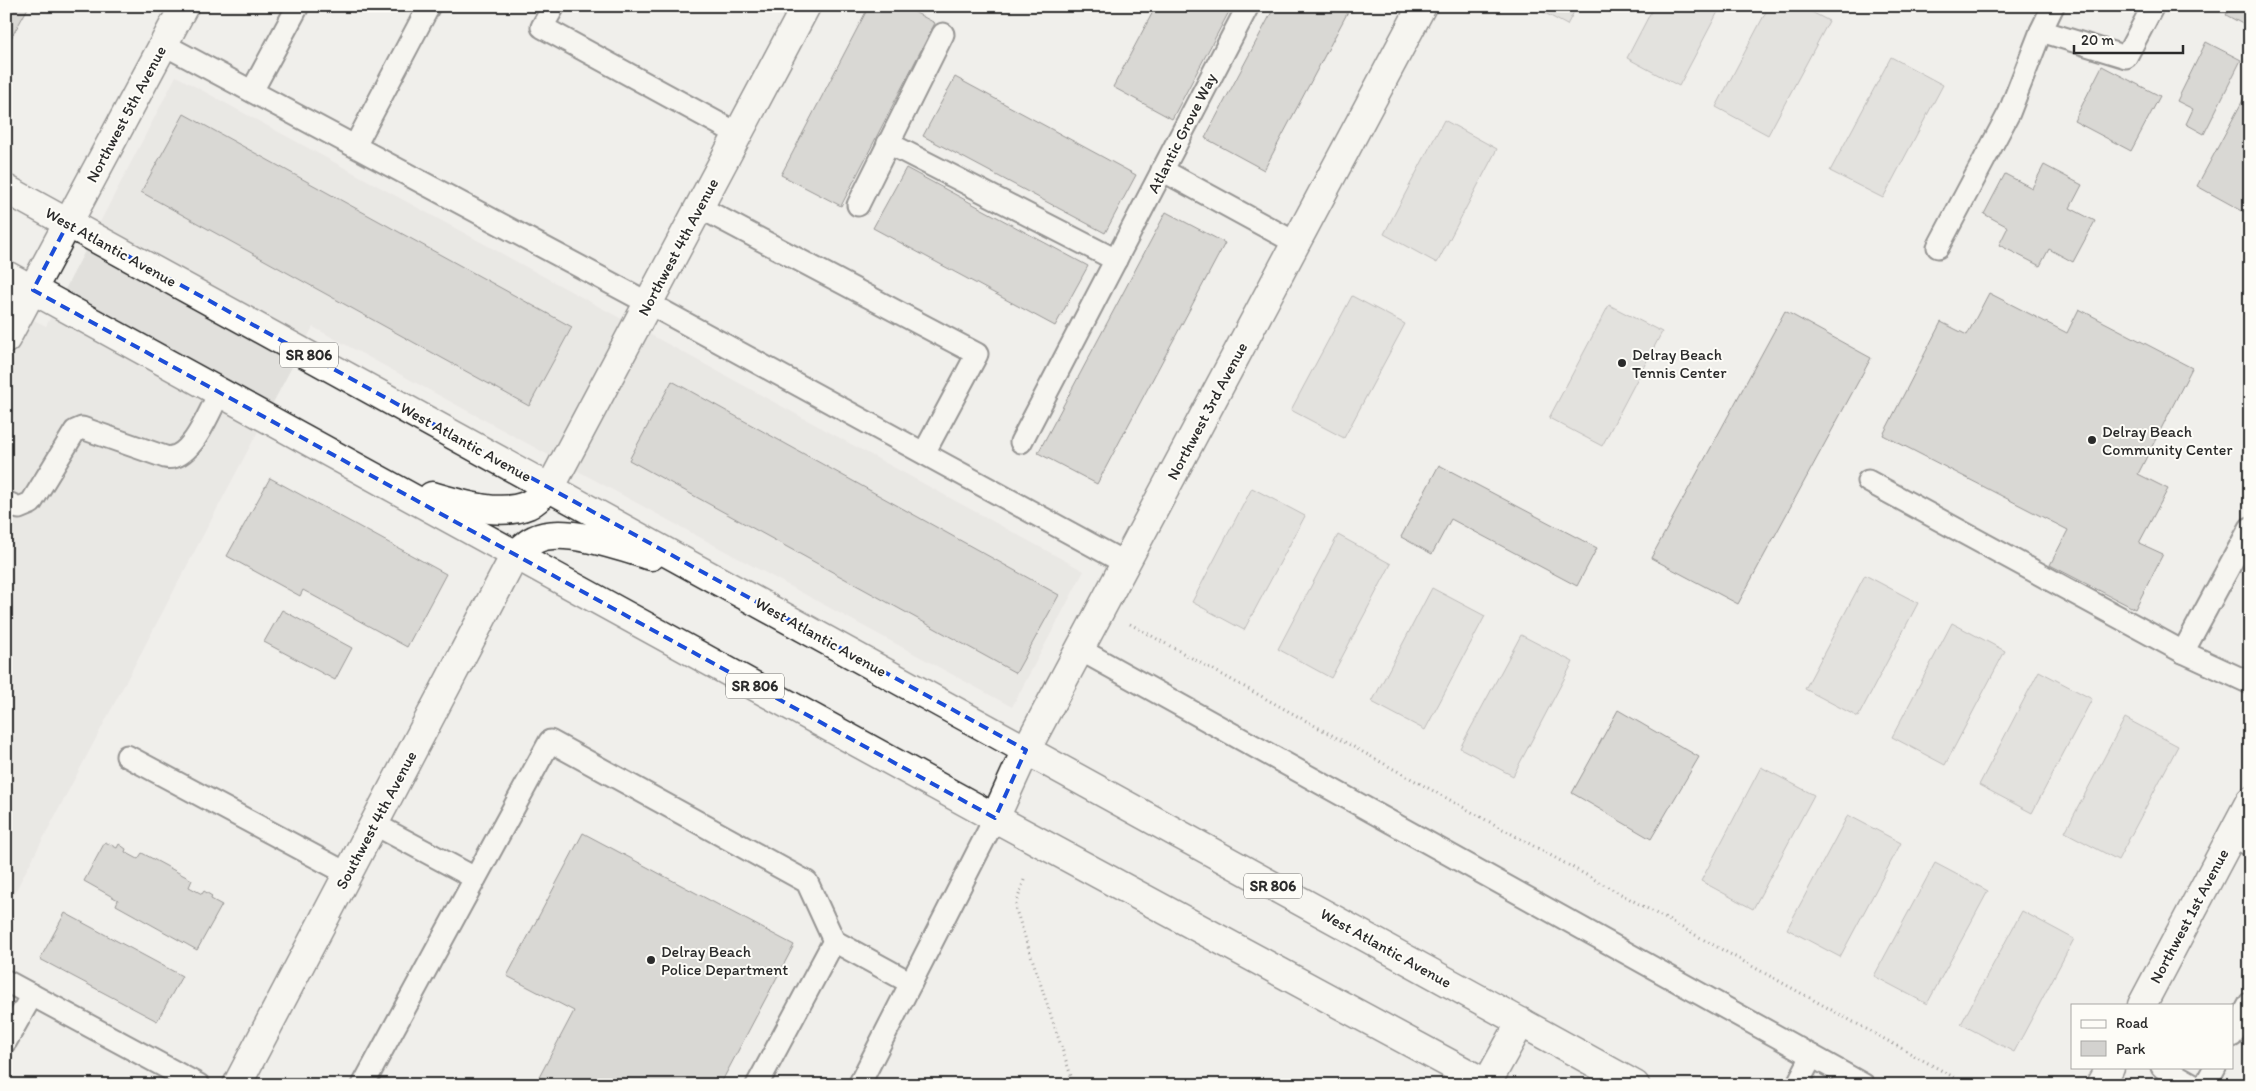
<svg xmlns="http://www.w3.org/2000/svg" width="2256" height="1091" font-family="Itim,sans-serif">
<rect width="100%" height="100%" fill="#f0efeb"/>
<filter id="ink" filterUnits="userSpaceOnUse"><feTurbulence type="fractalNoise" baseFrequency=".02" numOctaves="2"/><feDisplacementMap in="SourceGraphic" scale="10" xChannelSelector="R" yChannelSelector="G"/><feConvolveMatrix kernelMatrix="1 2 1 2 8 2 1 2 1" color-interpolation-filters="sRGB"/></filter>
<g filter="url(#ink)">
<polygon fill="#e1e0dc" points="176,76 1084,571 1012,707 313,327 6,909 6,306 46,326"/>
<g fill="#d3d2cf" stroke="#7f7e7d">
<polygon points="1532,6 1577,6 1567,25"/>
<polygon points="1654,6 1721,6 1679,86 1627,58"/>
<polygon points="1769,6 1800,6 1829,21 1768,135 1716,107"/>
<polygon points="1891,57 1943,85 1883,198 1830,171"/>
<polygon points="1444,120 1497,149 1437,263 1384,234"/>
<polygon points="1352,296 1405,324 1344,438 1291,410"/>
<polygon points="1609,305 1662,332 1602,446 1549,418"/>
<polygon points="1252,488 1305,516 1244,630 1192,602"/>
<polygon points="1338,535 1391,564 1331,678 1278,649"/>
<polygon points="1865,575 1918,603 1858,717 1805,689"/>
<polygon points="1432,588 1485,616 1425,730 1372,702"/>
<polygon points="1952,623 2005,651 1945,765 1892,737"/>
<polygon points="1521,635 1573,662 1513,776 1460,748"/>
<polygon points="2039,671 2092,699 2032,813 1979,785"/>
<polygon points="2125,718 2178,746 2118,860 2065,832"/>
<polygon points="1761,767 1814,795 1753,909 1701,881"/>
<polygon points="1848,815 1901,843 1840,957 1787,929"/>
<polygon points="1935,863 1988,891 1927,1004 1874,976"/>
<polygon points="2022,911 2074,939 2014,1052 1961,1024"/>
</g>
<g fill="#bdbcb8" stroke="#2b2b2b">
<polygon points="6,6 29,6 6,47"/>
<polygon points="869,6 903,6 935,23 841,206 781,175"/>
<polygon points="1156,6 1232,6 1172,119 1113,87"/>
<polygon points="1275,6 1351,6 1264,170 1205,138"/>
<polygon points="2231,6 2250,6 2250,28 2226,15"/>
<polygon points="2206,42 2241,60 2204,134 2186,124 2193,109 2177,101"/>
<polygon points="2102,66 2160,96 2131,151 2074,121"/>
<polygon points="955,77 1136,175 1105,233 923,136"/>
<polygon points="2250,87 2250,206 2246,213 2197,186"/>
<polygon points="184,114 572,327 529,406 141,192"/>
<polygon points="2044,165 2082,185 2070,208 2095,221 2073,262 2049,249 2040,266 1999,245 2008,227 1984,214 2005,174 2032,188"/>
<polygon points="906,168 1088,266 1055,326 873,228"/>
<polygon points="1166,212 1225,243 1097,484 1038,453"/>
<polygon points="1989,293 2067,333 2079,309 2192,368 2138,474 2168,489 2139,543 2163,554 2135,609 2050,565 2068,530 1883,435 1941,322 1967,335"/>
<polygon points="1785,311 1871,358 1738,604 1651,558"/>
<polygon points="672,381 1059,595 1016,673 629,460"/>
<polygon points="1439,465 1597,548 1577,586 1451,519 1432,554 1401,537"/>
<polygon points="270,478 446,574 407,647 303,590 300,596 227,556"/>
<polygon points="282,610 352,648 335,680 264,642"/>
<polygon points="1618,710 1699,757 1651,839 1572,793"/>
<polygon points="583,833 794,945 720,1085 535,1085 574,1011 507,976"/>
<polygon points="105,842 117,848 119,844 126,849 125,852 138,859 142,853 192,880 189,887 202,894 204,891 212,896 211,899 222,905 197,950 116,905 118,900 84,881"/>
<polygon points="65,913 182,976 157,1021 40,959"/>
</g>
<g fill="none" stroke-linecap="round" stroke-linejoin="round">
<defs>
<g id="service">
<polyline points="554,6 542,27 738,134"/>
<polyline points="2053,6 2041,31 2126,57 2153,6"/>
<polyline points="163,44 648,303 1125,563"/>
<polyline points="252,91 298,6"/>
<polyline points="888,143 1116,260"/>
<polyline points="355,146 429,6"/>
<polyline points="1162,170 1296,243"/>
<polyline points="858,205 943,34"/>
<polyline points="699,207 977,354 924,453"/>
<polyline points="1938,247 2009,113 2041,31"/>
<polyline points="1021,442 1248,6"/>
<polyline points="1868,481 2183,652"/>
<path d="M 6,502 L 19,508 L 31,503 L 75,431 L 82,428 L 165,457 C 191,463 209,411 220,392"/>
<polyline points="2250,528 2183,652 2250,683"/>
<polyline points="1079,649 1812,1056"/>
<polyline points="127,756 348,874"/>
<polyline points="374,824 475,878"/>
<polyline points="2230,835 2250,845"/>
<polyline points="6,981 199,1085"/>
<polyline points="2232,1036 2250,1003"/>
<polyline points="6,1041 32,995"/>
<polyline points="2162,1067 2194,1085"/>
<polyline points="363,1085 550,741 807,882 834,941 911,983"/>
<polyline points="757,1085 834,941"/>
<polyline points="859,1085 995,818"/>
<polyline points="1797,1085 1812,1056 1864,1085"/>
<polyline points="2205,1085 2215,1067"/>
</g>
<g id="minor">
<polyline points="6,339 184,6"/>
<polyline points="550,488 806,6"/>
<polyline points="995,818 1026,750 1422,6"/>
<polyline points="2142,1005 2250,801"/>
<polyline points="237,1085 515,555"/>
<polyline points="1486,1085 1521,1022"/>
<polyline points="2100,1085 2110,1067"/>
</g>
<g id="primary">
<polyline points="6,189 1635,1085"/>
<polyline points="6,275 995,818 1489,1085"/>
<path d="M 432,496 C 460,504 500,517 528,505 C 536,501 543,493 550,488"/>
<path d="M 515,555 C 521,550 527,543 534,540 C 562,525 622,547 651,556"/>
</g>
</defs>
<use href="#service" stroke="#2b2b2b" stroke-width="25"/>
<use href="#minor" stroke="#2b2b2b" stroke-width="31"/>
<use href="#primary" stroke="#2b2b2b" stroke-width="31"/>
<g stroke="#2b2b2b" stroke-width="3" stroke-dasharray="1 4" stroke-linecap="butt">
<polyline points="1130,624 1968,1085"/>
<polyline points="1024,880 1015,907 1074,1085"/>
<polyline points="1123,1085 1138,1082 1139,1085"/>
</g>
<use href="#service" stroke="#fdfcf7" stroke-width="21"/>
<use href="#minor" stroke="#fdfcf7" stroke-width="28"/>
<use href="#primary" stroke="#fdfcf7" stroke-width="28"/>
</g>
</g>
<path d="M0 0H2256V1091H0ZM 68,223 L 1026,750 L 995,818 L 33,290 Z" fill="#f0efeb" fill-opacity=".55" fill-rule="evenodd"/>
<path fill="none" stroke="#1d4ed8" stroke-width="4" stroke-dasharray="10 6" stroke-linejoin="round" d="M 68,223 L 1026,750 L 995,818 L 33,290 Z"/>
<g fill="#2b2b2b" stroke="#fdfcf7" stroke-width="2">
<circle cx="1622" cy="363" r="5"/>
<circle cx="2092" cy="440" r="5"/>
<circle cx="651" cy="960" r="5"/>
</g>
<g text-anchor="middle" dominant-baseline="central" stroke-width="4" stroke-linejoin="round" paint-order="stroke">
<g fill="#fdfcf7" stroke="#6a6a68" stroke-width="1">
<rect x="280" y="342.5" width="58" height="25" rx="4"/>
<rect x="726" y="673.5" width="58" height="25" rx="4"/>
<rect x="1244" y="873.5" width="58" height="25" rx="4"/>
</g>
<g font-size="15" font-weight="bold" fill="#2b2b2b">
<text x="309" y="355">SR 806</text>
<text x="755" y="686">SR 806</text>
<text x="1273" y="886">SR 806</text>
</g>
<g font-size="16" fill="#2b2b2b" stroke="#fdfcf7">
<text transform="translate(126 114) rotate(-62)">Northwest 5th Avenue</text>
<text transform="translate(1182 133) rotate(-63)">Atlantic Grove Way</text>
<text transform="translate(111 247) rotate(29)">West Atlantic Avenue</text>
<text transform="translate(678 247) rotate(-62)">Northwest 4th Avenue</text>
<text transform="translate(1207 411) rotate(-62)">Northwest 3rd Avenue</text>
<text transform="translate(466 442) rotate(29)">West Atlantic Avenue</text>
<text transform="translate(821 637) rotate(29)">West Atlantic Avenue</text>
<text transform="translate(376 820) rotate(-62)">Southwest 4th Avenue</text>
<text transform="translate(2189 916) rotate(-62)">Northwest 1st Avenue</text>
<text transform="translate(1386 948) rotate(29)">West Atlantic Avenue</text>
</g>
<g font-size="16" fill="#2b2b2b" stroke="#fdfcf7" text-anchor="start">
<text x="1632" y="354">Delray Beach<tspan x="1632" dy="18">Tennis Center</tspan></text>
<text x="2102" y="431">Delray Beach<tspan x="2102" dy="18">Community Center</tspan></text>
<text x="661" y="951">Delray Beach<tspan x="661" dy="18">Police Department</tspan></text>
</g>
</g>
<rect width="2256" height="1091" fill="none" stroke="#fdfcf7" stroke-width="25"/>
<rect x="12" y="12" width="2231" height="1066" fill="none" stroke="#2b2b2b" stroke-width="2" filter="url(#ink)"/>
<rect x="2071" y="1004" width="162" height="65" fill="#fdfcf7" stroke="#a9a8a5"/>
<rect x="2081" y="1020" width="25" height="8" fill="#fdfcf7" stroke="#a9a8a5"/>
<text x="2116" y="1028" font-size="15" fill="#2b2b2b">Road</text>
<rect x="2081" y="1041" width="25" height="15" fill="#d3d2cf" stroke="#a9a8a5"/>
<text x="2116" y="1054" font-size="15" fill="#2b2b2b">Park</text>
<path d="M2074 45v8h109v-8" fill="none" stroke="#2b2b2b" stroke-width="2.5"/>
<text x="2081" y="45" font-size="15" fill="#2b2b2b" stroke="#fdfcf7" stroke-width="4" paint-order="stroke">20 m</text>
</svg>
